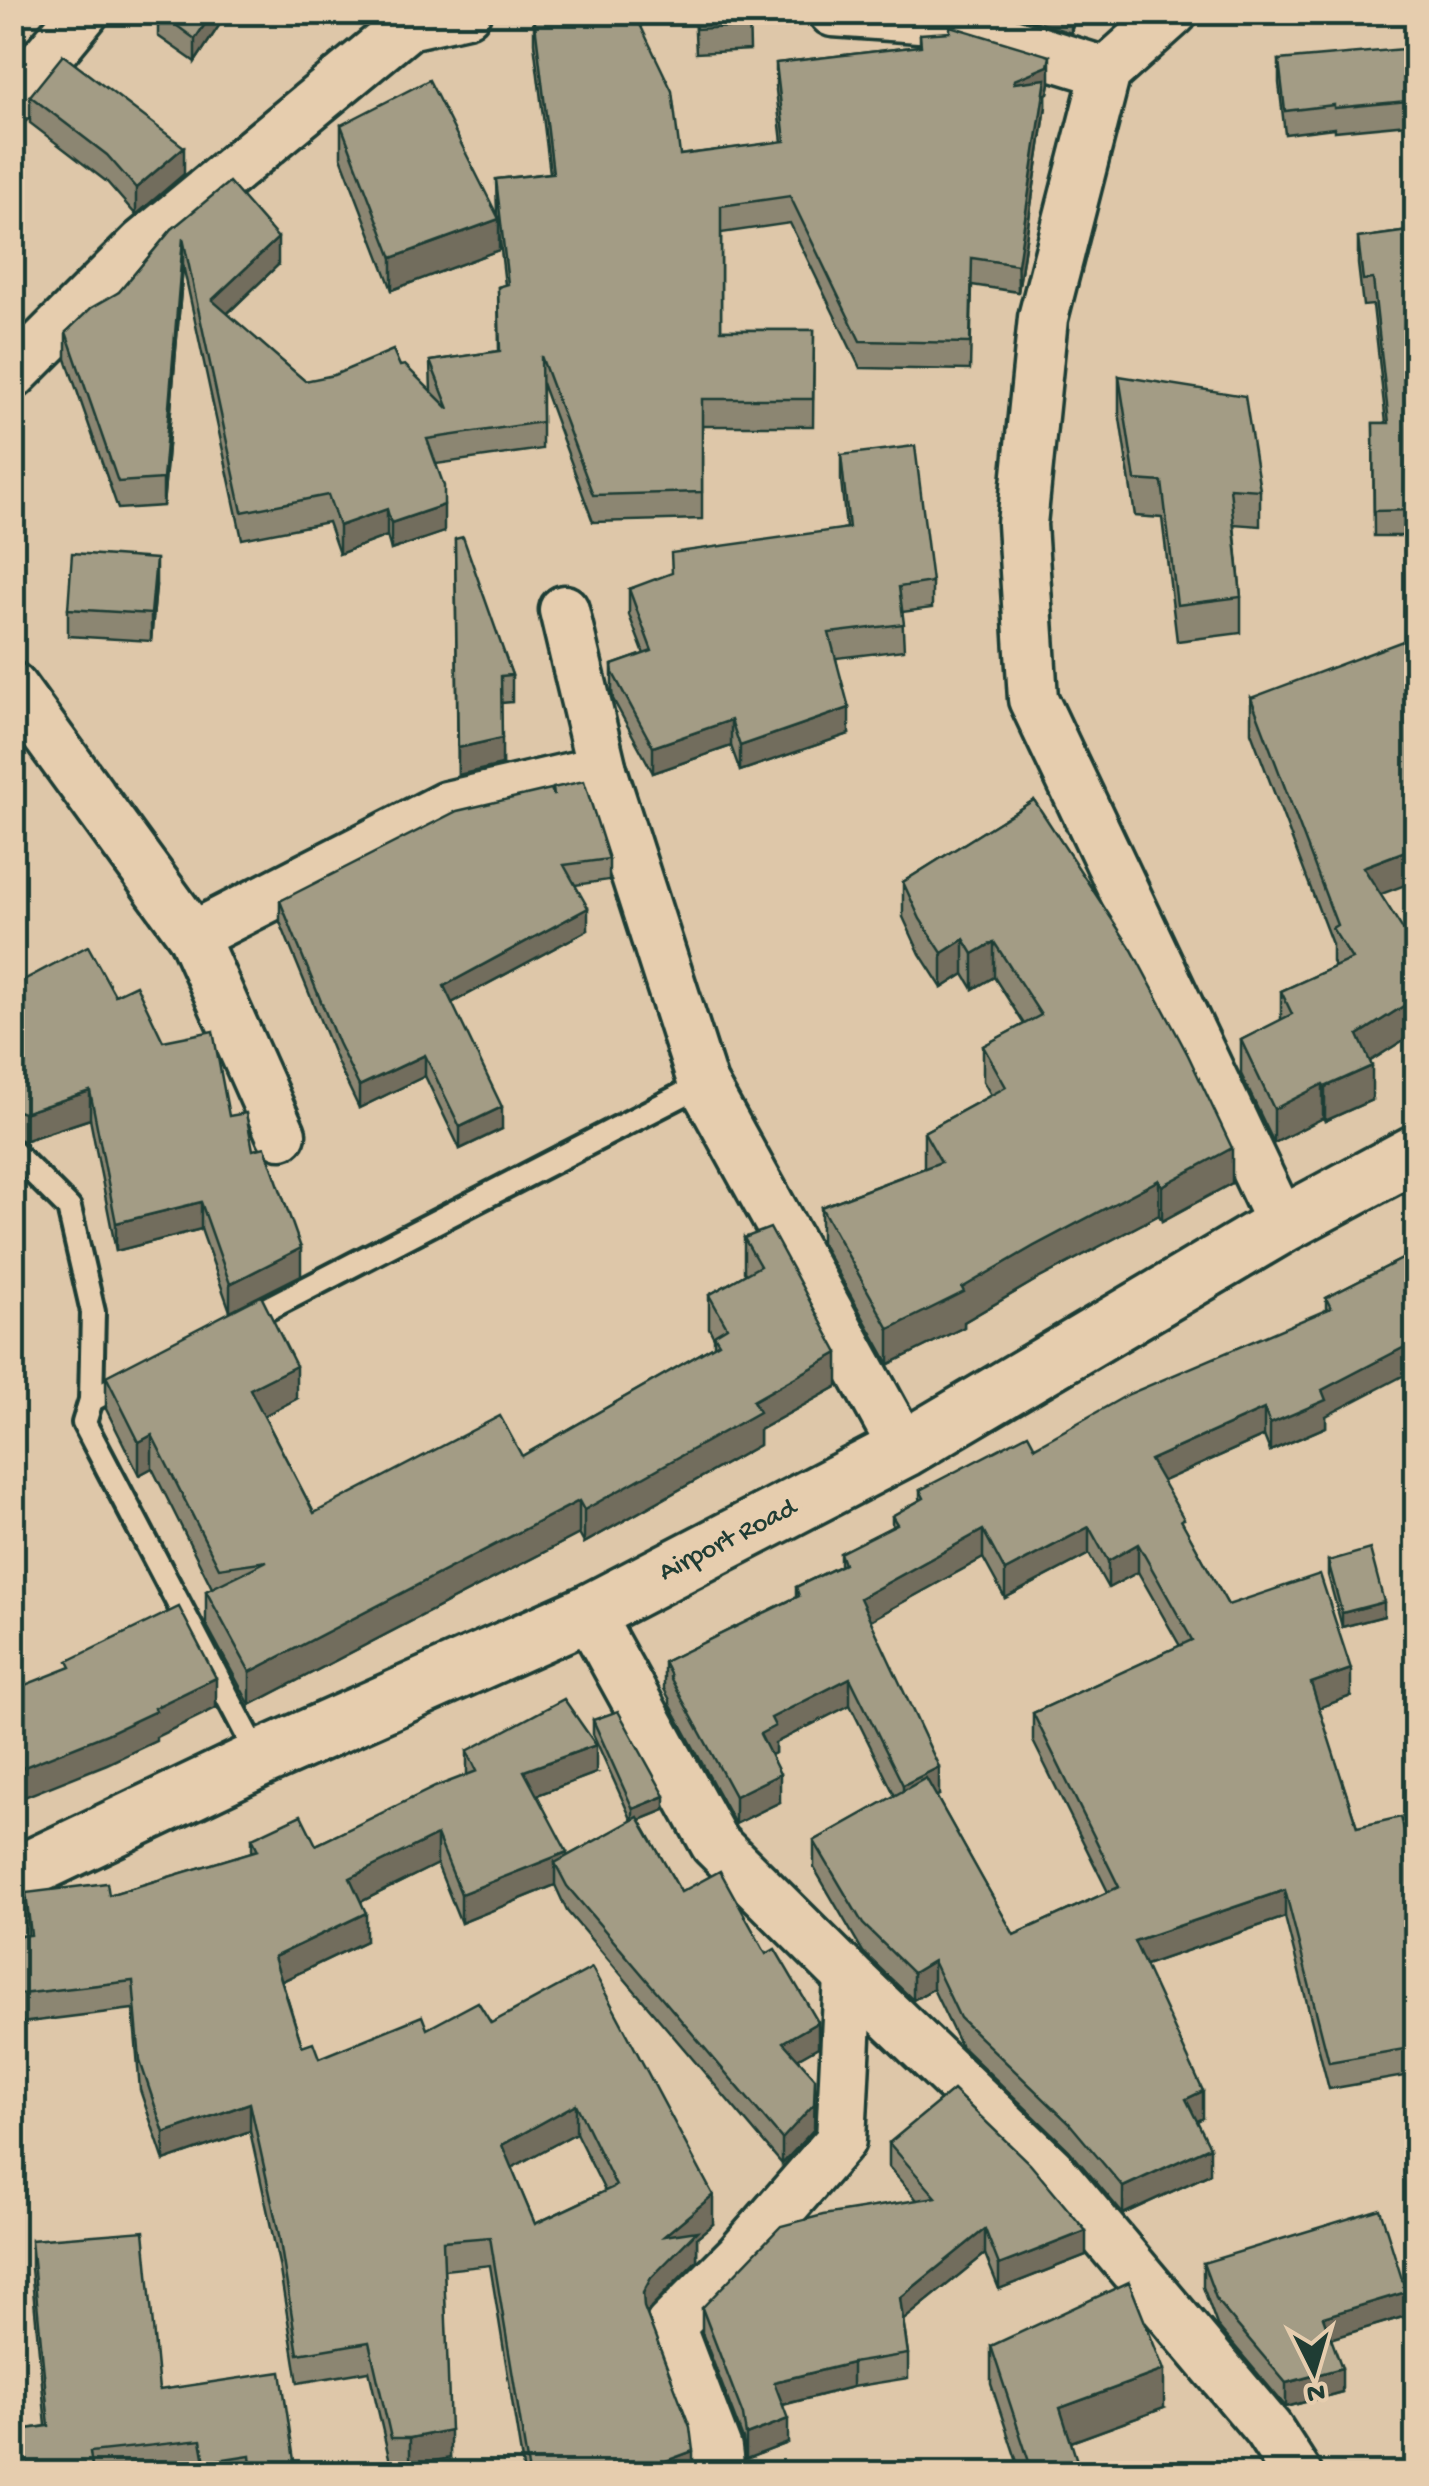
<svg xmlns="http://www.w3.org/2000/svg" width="1429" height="2486" font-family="'Gochi Hand',sans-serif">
<rect width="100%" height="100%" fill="#dec7a9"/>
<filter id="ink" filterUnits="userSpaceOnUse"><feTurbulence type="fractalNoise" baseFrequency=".01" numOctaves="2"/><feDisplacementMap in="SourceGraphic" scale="20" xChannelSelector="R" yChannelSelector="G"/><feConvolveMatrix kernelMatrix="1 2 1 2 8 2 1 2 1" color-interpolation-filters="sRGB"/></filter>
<g filter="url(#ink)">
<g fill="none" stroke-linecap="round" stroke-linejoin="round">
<defs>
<g id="service">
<polyline points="12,1151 69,1208 93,1312 91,1400 84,1423 260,1759"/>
<polyline points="240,1323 703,1084"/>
<polyline points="91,1400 131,1379"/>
</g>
<g id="minor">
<polyline points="833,12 934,19 1106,72"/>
<polyline points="1173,12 1106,72 1043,318 1022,524 1033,699 1282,1225"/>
<polyline points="12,99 84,12"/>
<polyline points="12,375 143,244 408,25 466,12"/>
<polyline points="564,610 602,770 703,1084 904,1449"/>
<polyline points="12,687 193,936 281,1134"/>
<polyline points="193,936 447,806 602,770"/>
<polyline points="588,1613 715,1844 849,1977 1050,2170 1268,2429 1297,2474"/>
<polyline points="720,2474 717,2449 670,2326 739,2257 841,2140 849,1977"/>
</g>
<polyline id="tertiary" points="12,1877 260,1759 588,1613 904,1449 1282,1225 1416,1153"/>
</defs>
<use href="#service" stroke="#1f3d34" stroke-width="30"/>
<use href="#minor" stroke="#1f3d34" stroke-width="55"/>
<use href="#tertiary" stroke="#1f3d34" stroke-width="62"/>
<use href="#service" stroke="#e6cdae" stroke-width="22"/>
<use href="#minor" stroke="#e6cdae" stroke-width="48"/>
<use href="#tertiary" stroke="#e6cdae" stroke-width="55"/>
</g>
<g fill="#8c8672" stroke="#1f3d34" stroke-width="2.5" fill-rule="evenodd">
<polygon points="158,12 228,12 195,62 158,36"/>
<polygon points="274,12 293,12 289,20"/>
<polygon points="694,12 749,12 750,50 696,53"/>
<polygon points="1006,12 1076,12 1071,33"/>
<polygon points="534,15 613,17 680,155 782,142 776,90 776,63 920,46 920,34 1050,83 1048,93 1046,94 1046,106 1018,292 972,285 970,370 860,368 790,223 721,233 721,330 814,330 813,426 702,426 702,519 593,522 542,383 542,449 436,464 444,532 391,550 387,536 339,554 328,522 242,539 183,265 163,506 118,509 66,359 66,332 119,292 172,229 278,265 227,314 305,381 400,366 431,392 430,361 499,351 498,287 505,285 499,232 499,250 392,290 341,157 341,125 497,215 496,179 550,173 534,43"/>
<polygon points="1279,60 1407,101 1407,124 1334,131 1334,128 1285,134 1279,83"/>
<polygon points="30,96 184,174 136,215 107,182 30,123"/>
<polygon points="1416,230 1416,627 1415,627 1415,536 1374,536 1373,423 1386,423 1373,305 1363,306 1358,264 1358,238"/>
<polygon points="1119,376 1260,490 1260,526 1234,524 1241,597 1241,633 1177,641 1162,518 1135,516 1119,412"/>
<polygon points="841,455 932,582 932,608 902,612 904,650 836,658 849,734 740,771 731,746 653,773 613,699 612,691 612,665 644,654 629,615 629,589 846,528 841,480"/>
<polygon points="455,539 512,675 512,702 501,703 502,765 458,775"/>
<polygon points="156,586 151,641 68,636 68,609"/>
<polygon points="1251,698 1416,950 1416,1032 1370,1061 1372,1100 1325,1121 1323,1118 1274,1143 1241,1074 1241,1040 1281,1020 1281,991 1335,967 1332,962 1332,944 1251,732"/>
<polygon points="553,795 609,859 609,880 575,885 588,930 452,1003 502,1129 460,1149 425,1076 359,1108 338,1064 280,922 280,901"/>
<polygon points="1034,800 1232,1183 1162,1221 1159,1215 1034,1281 964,1322 964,1327 889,1364 821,1242 821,1207 924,1168 924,1132 991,1095 983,1081 983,1046 1024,1024 994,977 973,989 964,974 942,988 920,954 903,917 903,882"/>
<polygon points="12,977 16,984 115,995 163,1041 229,1116 253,1150 301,1275 230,1311 201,1229 116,1251 90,1119 23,1141 12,1137"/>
<polygon points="744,1238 838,1386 759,1430 759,1445 584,1543 579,1534 250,1705 206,1624 206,1591 212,1588 152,1468 139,1475 106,1409 106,1376 296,1399 264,1416 314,1513 522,1456 714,1346 714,1338 709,1328 709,1295 746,1274 744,1272"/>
<path d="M 1416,1252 L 1326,1416 L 1326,1427 L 1270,1451 L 1264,1436 L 1162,1481 L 1184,1526 L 1228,1605 L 1351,1696 L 1318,1708 L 1357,1827 L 1412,1861 L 1416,1861 L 1416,2074 L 1329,2089 L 1285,1917 L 1145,1965 L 1203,2118 L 1197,2121 L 1210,2174 L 1123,2214 L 1069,2150 L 960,2045 L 933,1989 L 913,2000 L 863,1952 L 814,1868 L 814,1841 L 895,1796 L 850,1705 L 775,1743 L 775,1753 L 771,1755 L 780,1802 L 735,1824 L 670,1704 L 670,1700 L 664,1689 L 664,1662 L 796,1597 L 796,1587 L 840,1566 L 840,1553 L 892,1527 L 892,1516 L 920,1500 L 920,1490 L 1035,1447 L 1326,1311 L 1326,1298 ZM 1089,1554 L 1108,1588 L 1138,1572 L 1180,1646 L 1033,1713 L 1033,1741 L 1108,1892 L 1014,1935 L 936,1796 L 939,1795 L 870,1620 L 983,1558 L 1005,1598 Z"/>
<polygon points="1328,1561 1384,1616 1342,1627 1328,1575"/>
<path d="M 593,1720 L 665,1810 L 640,1820 L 681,1892 L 818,2047 L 798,2058 L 815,2103 L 814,2129 L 782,2164 L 567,1911 L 555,1885 L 461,1923 L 437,1864 L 361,1902 L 366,1941 L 282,1981 L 302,2046 L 319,2058 L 427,2029 L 491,2023 L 713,2224 L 697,2237 L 697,2260 L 651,2307 L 647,2314 L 693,2474 L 524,2474 L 490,2265 L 444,2270 L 450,2458 L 410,2466 L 391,2466 L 369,2371 L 298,2383 L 279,2264 L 250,2131 L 164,2161 L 140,2090 L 133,2009 L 12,2024 L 12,1937 L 28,1935 L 26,1893 L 109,1895 L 252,1852 L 252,1838 L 316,1845 L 467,1775 L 467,1751 L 596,1773 L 537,1795 L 567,1856 L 632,1821 L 593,1734 ZM 576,2133 L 605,2191 L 535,2224 L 511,2168 Z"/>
<polygon points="889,2143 1086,2255 999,2289 985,2254 903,2320 908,2354 908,2378 852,2387 783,2405 788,2443 746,2459 743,2439 702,2333 702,2308 917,2200 889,2167"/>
<polygon points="31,2240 159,2390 296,2474 202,2474 201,2468 150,2474 21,2474 20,2430 46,2426 31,2268"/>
<polygon points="1203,2263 1406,2316 1331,2338 1342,2392 1286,2407 1217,2325 1203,2287"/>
<polygon points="991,2346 1164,2408 1071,2442 1077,2474 1021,2474 991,2384"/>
</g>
<g fill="#726d5d" stroke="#1f3d34" stroke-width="2.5">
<polygon points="213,12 228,12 195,62 195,39"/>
<polygon points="1071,12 1076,12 1071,33"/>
<polygon points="1050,56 1050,83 1048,93 1046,94 1046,106 1018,292 1014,80"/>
<polygon points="184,147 184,174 136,215 136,188"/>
<polygon points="499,219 499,250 392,290 392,258"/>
<polygon points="183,238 183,265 163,506 163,479"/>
<polygon points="278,238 278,265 212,328 212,300"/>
<polygon points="444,505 444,532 391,550 391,523"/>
<polygon points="387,509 387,536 339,554 339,526"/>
<polygon points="156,559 156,586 151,641 151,614"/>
<polygon points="849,708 849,734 740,771 740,746"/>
<polygon points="731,720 731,746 653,773 653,747"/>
<polygon points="502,738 502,765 458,775 458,748"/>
<polygon points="1416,847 1416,881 1363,901 1363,867"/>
<polygon points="588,908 588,930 444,1007 444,986"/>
<polygon points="964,939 964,974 942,988 942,953"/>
<polygon points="994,942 994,977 973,989 973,954"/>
<polygon points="1416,998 1416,1032 1358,1069 1358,1035"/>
<polygon points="425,1055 425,1076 359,1108 359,1086"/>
<polygon points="1372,1066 1372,1100 1325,1121 1325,1087"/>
<polygon points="1323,1084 1323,1118 1274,1143 1274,1109"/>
<polygon points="90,1091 90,1119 23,1141 23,1113"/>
<polygon points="502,1107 502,1129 460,1149 460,1127"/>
<polygon points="1232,1148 1232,1183 1162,1221 1162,1186"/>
<polygon points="1159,1180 1159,1215 1034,1281 964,1322 964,1327 889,1364 889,1329 1034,1246"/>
<polygon points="201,1202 201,1229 116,1251 116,1223"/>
<polygon points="301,1248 301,1275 230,1311 230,1284"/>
<polygon points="1416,1341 1416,1369 1326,1416 1326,1427 1270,1451 1270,1424 1322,1390"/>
<polygon points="838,1353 838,1386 759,1430 759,1445 584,1543 584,1510 753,1401"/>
<polygon points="296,1366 296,1399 250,1423 250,1389"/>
<polygon points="1264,1409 1264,1436 1150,1487 1150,1460"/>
<polygon points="152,1435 152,1468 139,1475 139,1442"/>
<polygon points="579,1501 579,1534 250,1705 250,1672"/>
<polygon points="1089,1527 1089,1554 1005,1598 1005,1571"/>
<polygon points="983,1530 983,1558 860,1626 860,1598"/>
<polygon points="1138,1544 1138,1572 1108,1588 1108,1561"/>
<polygon points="1384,1602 1384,1616 1342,1627 1342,1613"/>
<polygon points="1351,1669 1351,1696 1311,1711 1311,1683"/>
<polygon points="216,1678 216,1708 156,1737 156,1741 107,1764 12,1802 12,1772"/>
<polygon points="850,1678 850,1705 775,1743 775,1753 760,1761 760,1734 771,1718"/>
<polygon points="596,1745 596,1773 524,1800 524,1771"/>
<polygon points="939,1767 939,1795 903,1812 903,1785"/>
<polygon points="780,1774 780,1802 735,1824 735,1796"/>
<polygon points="665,1796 665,1810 633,1823 633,1809"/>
<polygon points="437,1835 437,1864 350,1907 350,1878"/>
<polygon points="567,1852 567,1881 555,1863 555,1885 461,1923 461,1894"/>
<polygon points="1285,1890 1285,1917 1134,1969 1134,1941"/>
<polygon points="366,1913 366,1941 274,1985 274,1957"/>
<polygon points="933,1961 933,1989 913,2000 913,1973"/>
<polygon points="818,2022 818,2047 783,2067 783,2042"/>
<polygon points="815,2078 814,2129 782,2164 782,2139"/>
<polygon points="1203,2091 1203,2118 1186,2127 1186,2099"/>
<polygon points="250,2103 250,2131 164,2161 164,2133"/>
<polygon points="576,2104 576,2133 502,2173 502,2145"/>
<polygon points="1210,2147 1210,2174 1123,2214 1123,2187"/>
<polygon points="713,2195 713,2224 697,2237 697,2260 651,2307 643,2321 643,2293 664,2236"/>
<polygon points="985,2229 985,2254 900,2323 900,2298"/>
<polygon points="1086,2231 1086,2255 999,2289 999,2265"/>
<polygon points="1406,2292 1406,2316 1323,2341 1323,2317"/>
<polygon points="852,2363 852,2387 774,2407 774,2382"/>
<polygon points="1342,2368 1342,2392 1286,2407 1286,2383"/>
<polygon points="1164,2370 1164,2408 1060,2446 1060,2408"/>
<polygon points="788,2419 788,2443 746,2459 746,2435"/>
<polygon points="450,2430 450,2458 410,2466 410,2438"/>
<polygon points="693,2451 693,2474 663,2474 663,2462"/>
<polygon points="1077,2461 1077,2474 1037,2474"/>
</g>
<g fill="#a39c85" stroke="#1f3d34" stroke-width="2.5" fill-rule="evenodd">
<polygon points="158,12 213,12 195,39"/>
<polygon points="558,12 612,12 613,17 635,14 672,91 680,155 785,141 776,63 921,46 920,34 950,32 950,26 1050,56 1048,66 1014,80 1014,83 1046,79 1018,265 972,258 970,343 860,341 790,196 721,206 721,330 814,330 813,399 702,399 702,492 593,495 541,356 542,422 427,439 444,486 444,505 391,523 387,509 339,526 328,495 242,512 183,238 163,479 118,482 66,332 91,308 119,292 172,229 229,182 278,238 212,300 305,381 334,375 393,350 400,366 405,365 449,409 430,361 500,351 498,287 508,284 496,179 553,173 534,15"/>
<polygon points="695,12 749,12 750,26 696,29"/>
<polygon points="1403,49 1407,101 1334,108 1334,105 1285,111 1279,60"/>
<polygon points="63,55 184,147 136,188 107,155 30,96"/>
<polygon points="429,80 499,219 392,258 341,125"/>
<polygon points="1416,230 1416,601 1415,601 1415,510 1374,511 1373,423 1389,423 1373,279 1363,280 1358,238"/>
<polygon points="1119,376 1245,396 1260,490 1230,488 1241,597 1177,605 1162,482 1135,480"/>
<polygon points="915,446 932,582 899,587 904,624 829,633 849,708 740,746 731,720 653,747 613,673 612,665 652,651 629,589 672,573 671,553 849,528 841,455"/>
<polygon points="463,537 512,675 501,676 502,738 458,748 455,539"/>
<polygon points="72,553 156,559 151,614 68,609"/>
<polygon points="1411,638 1416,654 1416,847 1363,867 1416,950 1416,998 1358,1035 1372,1066 1325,1087 1323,1084 1274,1109 1241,1040 1292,1014 1281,991 1352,959 1332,928 1337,925 1251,698"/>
<polygon points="584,781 609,859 564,865 588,908 444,986 502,1107 460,1127 425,1055 359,1086 338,1043 280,901 457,811 551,789 554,796 553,788"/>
<polygon points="1034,800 1132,950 1188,1055 1232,1148 1162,1186 1159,1180 1034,1246 962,1288 964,1292 889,1329 821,1207 941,1162 924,1132 1006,1087 983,1046 1041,1015 994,942 973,954 964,939 942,953 920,919 903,882"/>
<polygon points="88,946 115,995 136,985 163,1041 213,1031 229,1116 246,1113 253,1150 265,1147 301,1248 230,1284 201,1202 116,1223 90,1091 23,1113 12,1109 12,977 16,984"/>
<polygon points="770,1228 838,1353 753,1401 759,1412 584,1510 579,1501 250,1672 206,1591 267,1561 219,1568 152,1435 139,1442 106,1376 261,1296 296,1366 250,1389 314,1513 500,1416 522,1456 719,1343 714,1335 727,1327 709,1295 760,1266 744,1238"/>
<polygon points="1416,1252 1416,1341 1322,1390 1326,1400 1270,1424 1264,1409 1150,1460 1184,1519 1181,1520 1228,1605 1320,1574 1351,1669 1311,1683 1357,1827 1401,1817 1412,1861 1416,1861 1416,2047 1329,2062 1285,1890 1134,1941 1203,2091 1186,2099 1210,2147 1123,2187 1069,2123 960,2018 933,1961 913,1973 863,1924 814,1841 926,1778 1014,1935 1119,1887 1033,1713 1192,1640 1138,1544 1108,1561 1089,1527 1005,1571 983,1530 860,1598 939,1767 903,1785 850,1678 771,1718 775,1726 760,1734 780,1774 735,1796 670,1677 671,1676 664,1662 799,1596 796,1587 844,1564 840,1553 897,1524 892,1516 924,1498 920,1490 1028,1434 1035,1447 1129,1394 1331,1308 1326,1298"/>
<polygon points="1370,1549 1384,1602 1342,1613 1328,1561"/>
<polygon points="179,1607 216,1678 154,1708 156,1711 107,1734 12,1772 12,1690 71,1667 68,1661"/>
<path d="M 564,1699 L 596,1745 L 524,1771 L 567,1852 L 461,1894 L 437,1835 L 350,1878 L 366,1913 L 274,1957 L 302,2046 L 313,2042 L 319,2058 L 422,2016 L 427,2029 L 478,2002 L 491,2023 L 592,1968 L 713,2195 L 664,2236 L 697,2231 L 651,2278 L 643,2293 L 644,2307 L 690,2427 L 693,2451 L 663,2462 L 666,2474 L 529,2474 L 490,2237 L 443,2241 L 450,2430 L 410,2438 L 391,2438 L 369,2342 L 298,2354 L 279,2235 L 250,2103 L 164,2133 L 140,2061 L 133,1981 L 12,1995 L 12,1937 L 31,1935 L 26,1893 L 107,1883 L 109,1895 L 258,1850 L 252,1838 L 301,1815 L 316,1845 L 435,1787 L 477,1771 L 467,1751 ZM 576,2104 L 616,2186 L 535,2224 L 502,2145 Z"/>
<polygon points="618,1711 665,1796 633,1809 593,1720"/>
<polygon points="638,1817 681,1892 720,1871 766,1954 775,1949 818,2022 783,2042 815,2078 814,2104 782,2139 567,1886 555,1863"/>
<polygon points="953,2090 1030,2164 1086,2231 999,2265 985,2229 900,2298 908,2354 852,2363 774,2382 788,2419 746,2435 743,2415 702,2308 781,2226 823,2215 936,2197 889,2143"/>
<polygon points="1380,2209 1406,2292 1323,2317 1342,2368 1286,2383 1217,2301 1203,2263"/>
<polygon points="144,2231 159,2390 281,2372 296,2474 252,2474 250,2455 205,2462 201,2440 90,2452 93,2474 24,2474 20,2430 49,2426 31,2240"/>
<polygon points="1129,2282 1164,2370 1060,2408 1077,2461 1033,2474 991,2346"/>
</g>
</g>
<g text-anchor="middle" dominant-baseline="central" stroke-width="10" stroke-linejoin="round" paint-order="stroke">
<g font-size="28" fill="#1f3d34" stroke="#e6cdae">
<text transform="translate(728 1541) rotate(-27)">Airport Road</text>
</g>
</g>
<rect width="1429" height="2486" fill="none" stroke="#e6cdae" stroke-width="50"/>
<rect x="25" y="25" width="1379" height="2436" fill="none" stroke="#1f3d34" stroke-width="4" filter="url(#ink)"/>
<g transform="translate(1314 2371) rotate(175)" stroke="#e6cdae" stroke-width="8" paint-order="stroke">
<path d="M0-8L18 38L0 25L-18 38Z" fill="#1f3d34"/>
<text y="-15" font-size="28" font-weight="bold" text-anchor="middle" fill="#1f3d34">N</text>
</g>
</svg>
